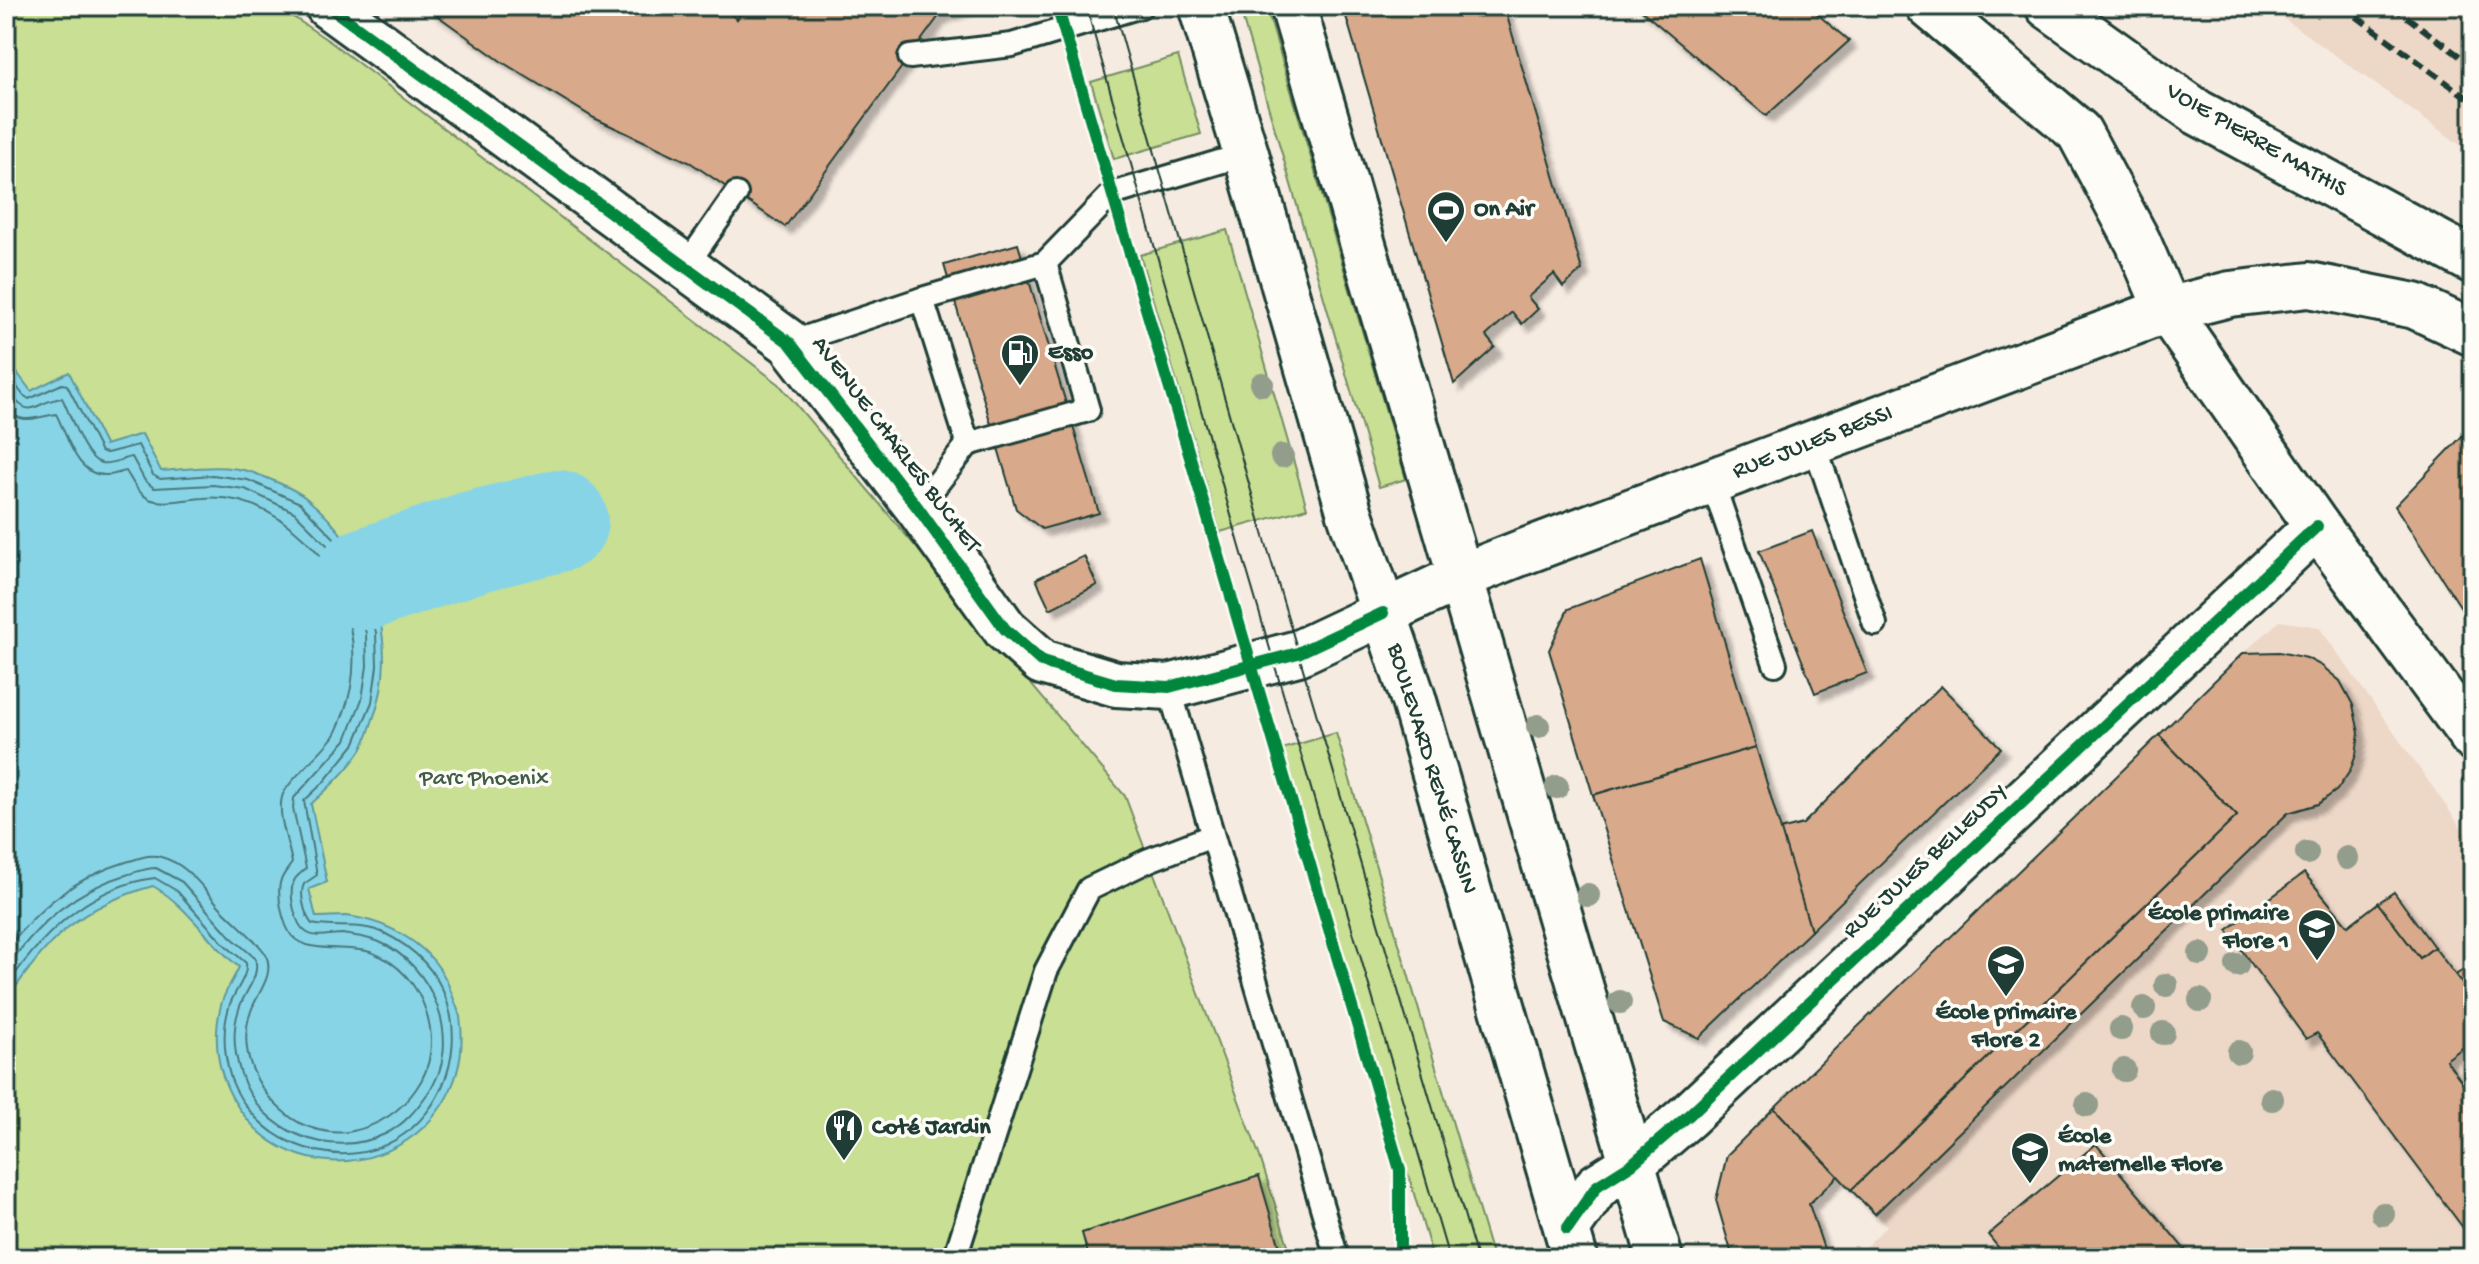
<svg xmlns="http://www.w3.org/2000/svg" width="2479" height="1264" font-family="'Gochi Hand',sans-serif">
<defs>
<filter id="shadow"><feDropShadow dx="7" dy="7" stdDeviation="2" flood-color="#0004"/></filter>
</defs>
<rect width="100%" height="100%" fill="#f6ebe1"/>
<filter id="ink" filterUnits="userSpaceOnUse"><feTurbulence type="fractalNoise" baseFrequency=".0125" numOctaves="2"/><feDisplacementMap in="SourceGraphic" scale="16" xChannelSelector="R" yChannelSelector="G"/><feConvolveMatrix kernelMatrix="1 2 1 2 8 2 1 2 1" color-interpolation-filters="sRGB"/></filter>
<g filter="url(#ink)">
<g fill="#edd7c7">
<polygon points="2266,6 2473,6 2473,154"/>
<polygon points="2280,621 2319,627 2473,844 2473,1258 1854,1258 1887,1226 1774,1108 2243,653"/>
</g>
<g fill="#c8df94" stroke="#748e64" stroke-width="2">
<polygon points="6,6 277,6 332,43 779,384 1125,796 1260,1157 1292,1258 6,1258"/>
<polygon points="1239,6 1266,6 1406,479 1379,487"/>
<polygon points="1178,56 1201,134 1114,159 1091,82"/>
<polygon points="1227,230 1307,508 1220,532 1140,255"/>
<polygon points="1336,733 1493,1258 1433,1258 1282,749"/>
</g>
<path fill="#88d4e7" stroke="#5e989f" stroke-width="2" d="M 6,358 L 31,391 L 69,372 L 105,445 L 142,434 L 161,471 C 190,469 223,463 251,472 C 266,477 295,489 306,498 C 371,550 403,644 372,722 C 369,731 366,742 361,750 C 348,770 329,788 311,804 L 327,882 L 309,889 L 316,917 C 325,917 336,916 346,916 C 389,921 434,946 450,989 C 453,998 458,1008 460,1017 C 480,1153 302,1218 233,1099 C 217,1070 213,1037 221,1005 C 224,992 234,979 239,967 C 208,942 187,905 153,886 C 78,907 49,938 6,1001 Z"/>
<g fill="none" stroke-linecap="round" stroke-linejoin="round">
<g stroke="#49797c" stroke-width="2">
<path d="M 6,372 L 23,395 L 29,399 L 62,384 L 67,385 L 101,452 L 107,453 L 138,445 L 153,475 L 160,479 L 213,475 L 248,480 L 300,503 L 340,544 L 362,589 L 376,632 L 377,666 L 372,702 L 354,745 L 323,783 L 304,801 L 317,875 L 304,884 C 299,894 305,916 312,924 C 336,929 361,922 384,933 C 521,1000 434,1203 292,1143 C 265,1132 241,1106 231,1079 C 224,1056 222,1031 229,1007 C 233,992 248,978 246,963 L 224,944 L 177,891 L 155,878 C 89,886 41,935 6,987"/>
<path d="M 6,389 C 33,424 31,402 62,398 C 70,413 84,459 101,463 C 111,465 123,458 132,457 L 145,481 L 154,488 L 213,485 L 245,489 L 294,512 L 332,550 L 353,593 L 366,633 L 367,666 L 362,699 L 346,740 L 294,798 L 293,808 L 306,868 C 302,873 296,876 294,881 C 288,893 295,925 306,932 C 316,939 330,934 342,934 C 352,935 367,938 377,941 C 433,963 465,1043 428,1093 C 416,1110 404,1125 385,1134 C 331,1160 259,1132 241,1074 C 234,1053 232,1030 239,1009 C 244,991 261,977 255,958 L 231,937 L 182,882 L 156,868 C 146,868 136,872 126,875 C 75,890 35,926 6,969"/>
<path d="M 6,409 C 23,426 36,417 56,414 C 68,436 76,477 107,475 C 114,475 120,472 126,471 C 133,482 137,493 149,499 C 164,505 187,499 203,498 C 250,494 290,521 319,554 C 326,561 329,572 334,581 C 355,625 361,669 343,715 C 340,723 337,731 333,737 C 322,752 285,784 282,797 C 277,816 289,844 292,863 C 288,869 282,875 280,883 C 277,897 283,925 292,936 C 309,955 349,944 373,953 C 424,972 449,1044 416,1089 C 400,1112 380,1125 353,1131 C 330,1136 302,1128 285,1113 C 256,1089 237,1050 251,1011 C 257,993 275,976 266,955 C 262,945 230,918 220,907 C 203,888 188,864 161,857 C 149,853 138,859 126,862 C 73,878 40,907 6,949"/>
</g>
<polyline stroke="#88d4e7" stroke-width="102" points="366,579 473,542 557,521"/>
</g>
<g fill="#d8a98a" stroke="#1f3d34" stroke-width="2" filter="url(#shadow)">
<polygon points="424,6 720,6 737,19 746,6 968,6 939,16 785,227 691,163 594,118 502,62"/>
<polygon points="720,6 746,6 737,19"/>
<polygon points="1343,6 1504,6 1582,270 1563,287 1554,274 1528,297 1538,309 1522,324 1512,312 1486,336 1495,347 1454,384"/>
<polygon points="1636,6 1808,6 1849,41 1766,116"/>
<polygon points="1018,244 1099,513 1042,529 1016,509 944,265"/>
<polygon points="2467,431 2473,434 2473,626 2395,506"/>
<polygon points="1812,531 1867,673 1815,693 1759,551"/>
<polygon points="1084,556 1097,585 1050,609 1036,579"/>
<polygon points="1700,559 1756,747 1593,795 1549,650 1568,609"/>
<polygon points="2279,652 2307,658 2322,666 2340,681 2353,705 2359,733 2356,755 2350,771 2337,790 2318,804 2288,813 1875,1214 1851,1190 2237,816 2159,735 2243,653"/>
<polygon points="1941,686 2001,748 1811,931 1780,830 1803,824"/>
<polygon points="2159,735 2237,816 1851,1190 1774,1108"/>
<polygon points="1756,747 1811,931 1699,1038 1664,1022 1593,795"/>
<polygon points="2304,873 2348,926 2378,903 2420,958 2434,947 2473,998 2473,1040 2446,1060 2473,1097 2473,1241 2317,1033 2306,1039 2227,930"/>
<polygon points="2394,892 2434,947 2420,958 2378,903"/>
<polygon points="2469,965 2473,971 2473,998 2456,975"/>
<polygon points="1774,1108 1838,1176 1809,1204 1827,1258 1733,1258 1716,1200 1727,1155"/>
<polygon points="2096,1144 2192,1258 2007,1258 1988,1235"/>
<polygon points="1259,1176 1283,1258 1089,1258 1082,1233"/>
</g>
<g fill="none" stroke-linecap="round" stroke-linejoin="round">
<defs>
<g id="lane">
<polyline points="910,57 1012,45 1141,6"/>
<polyline points="685,267 736,194"/>
<polyline points="922,299 968,444"/>
<polyline points="790,343 922,299 1045,263 1112,194 1246,154"/>
<polyline points="1814,443 1875,624"/>
<polyline points="1712,481 1775,664"/>
<polyline points="918,508 968,444 1088,410 1045,263"/>
<polyline points="1169,687 1337,1258"/>
<polyline points="955,1258 1046,971 1089,889 1149,860 1212,836"/>
</g>
<g id="street">
<polyline points="328,6 790,343 918,508 1005,629 1042,662 1116,684 1169,687 1298,653 1383,613"/>
<polyline points="1929,6 2079,132 2138,242 2167,310 2317,526 2473,738"/>
<polyline points="1567,1229 1597,1186 1632,1164 1688,1116 2317,526"/>
</g>
<g id="primary">
<polyline points="1201,6 1246,154 1350,514 1413,698 1575,1258"/>
<polyline points="1293,6 1660,1258"/>
<polyline points="2048,6 2197,112 2473,261"/>
<polyline points="1383,613 1460,577 1518,554 2167,310 2230,294 2309,285 2415,306 2473,333"/>
</g>
</defs>
<use href="#lane" stroke="#1f3d34" stroke-width="28"/>
<use href="#street" stroke="#1f3d34" stroke-width="50"/>
<use href="#primary" stroke="#1f3d34" stroke-width="50"/>
<use href="#lane" stroke="#fdfcf7" stroke-width="22"/>
<use href="#street" stroke="#fdfcf7" stroke-width="44"/>
<use href="#primary" stroke="#fdfcf7" stroke-width="44"/>
<g stroke="#1f3d34" stroke-width="2">
<polyline points="1086,6 1240,547 1449,1258"/>
<polyline points="1113,6 1265,540 1477,1258"/>
</g>
<g stroke="#1f3d34" stroke-width="6" stroke-dasharray="12 6" stroke-linecap="butt">
<polyline points="2342,6 2473,102"/>
<polyline points="2392,6 2473,66"/>
</g>
<defs>
<g id="cycleway">
<polyline points="328,6 790,343 918,508 1005,629 1042,662 1116,684 1169,687 1298,653 1383,613"/>
<polyline points="1057,6 1400,1170 1400,1247 1403,1258"/>
<polyline points="1567,1229 1597,1186 1632,1164 1688,1116 2317,526"/>
</g>
</defs>
<use href="#cycleway" stroke="#fdfcf7" stroke-width="17"/>
<use href="#cycleway" stroke="#00873e" stroke-width="12"/>
</g>
<g fill="#929d8c">
<circle cx="1262" cy="384" r="12"/>
<circle cx="1282" cy="456" r="12"/>
<circle cx="1538" cy="726" r="12"/>
<circle cx="1557" cy="787" r="12"/>
<circle cx="2307" cy="853" r="12"/>
<circle cx="2347" cy="858" r="12"/>
<circle cx="1588" cy="895" r="12"/>
<circle cx="2200" cy="954" r="12"/>
<circle cx="2237" cy="965" r="12"/>
<circle cx="2166" cy="985" r="12"/>
<circle cx="2200" cy="1000" r="12"/>
<circle cx="1620" cy="1002" r="12"/>
<circle cx="2144" cy="1008" r="12"/>
<circle cx="2121" cy="1029" r="12"/>
<circle cx="2163" cy="1033" r="12"/>
<circle cx="2239" cy="1052" r="12"/>
<circle cx="2124" cy="1070" r="12"/>
<circle cx="2272" cy="1099" r="12"/>
<circle cx="2087" cy="1105" r="12"/>
<circle cx="2383" cy="1214" r="12"/>
</g>
</g>
<defs>
<symbol id="stadium-pin" viewBox="-11 -11 22 30"><path d="M0 17L-7.5 6A9.5 9.5 0 1 1 7.5 6Z" fill="#1f3d34" stroke="#fdfcf7"/><path d="M0-5a6.5 5 0 1 0 0 10a6.5 5 0 1 0 0-10ZM-3.5-1.8h7v3.6h-7Z" fill="#fff"/></symbol>
<symbol id="fuel-pin" viewBox="-11 -11 22 30"><path d="M0 17L-7.5 6A9.5 9.5 0 1 1 7.5 6Z" fill="#1f3d34" stroke="#fdfcf7"/><path d="M-5.5-6h7V0h2V4h1.3V-2.5L3-4.5l.8-.8L6-3V5H2.5V1h-1V6h-7ZM-4.2-4.7v3.2H.2V-4.7Z" fill="#fff"/></symbol>
<symbol id="school-pin" viewBox="-11 -11 22 30"><path d="M0 17L-7.5 6A9.5 9.5 0 1 1 7.5 6Z" fill="#1f3d34" stroke="#fdfcf7"/><path d="M0-5L7-2L0 1L-7-2ZM-4 1L0 2.5L4 1V4Q0 6-4 4Z" fill="#fff"/></symbol>
<symbol id="restaurant-pin" viewBox="-11 -11 22 30"><path d="M0 17L-7.5 6A9.5 9.5 0 1 1 7.5 6Z" fill="#1f3d34" stroke="#fdfcf7"/><path d="M-5-6h1v4h1v-4h1v4h1v-4h1v5L-1.5 .5V6h-2V.5L-5-1ZM5-6V6H3V1.5H1.5Q1.5-4 5-6Z" fill="#fff"/></symbol>
</defs>
<g fill-rule="evenodd">
<use href="#stadium-pin" x="1424" y="188" width="44" height="60"/>
<use href="#fuel-pin" x="998" y="331" width="44" height="60"/>
<use href="#school-pin" x="2295" y="906" width="44" height="60"/>
<use href="#school-pin" x="1984" y="942" width="44" height="60"/>
<use href="#restaurant-pin" x="822" y="1106" width="44" height="60"/>
<use href="#school-pin" x="2008" y="1129" width="44" height="60"/>
</g>
<g text-anchor="middle" dominant-baseline="central" stroke-width="7" stroke-linejoin="round" paint-order="stroke">
<g font-size="24" fill="#1f3d34" stroke="#fdfcf7">
<text transform="translate(2256 141) rotate(30)">VOIE PIERRE MATHIS</text>
<text transform="translate(1813 443) rotate(-21)">RUE JULES BESSI</text>
<text transform="translate(895 445) rotate(53)">AVENUE CHARLES BUCHET</text>
<text transform="translate(1431 769) rotate(73)">BOULEVARD RENÉ CASSIN</text>
<text transform="translate(1926 862) rotate(-43)">RUE JULES BELLEUDY</text>
</g>
<g font-size="24" font-weight="bold" fill="#1f3d34" stroke="#fdfcf7" text-anchor="start">
<text x="1474" y="210">On Air</text>
<text x="1048" y="353">Esso</text>
<text x="2289" y="914" text-anchor="end">École primaire<tspan x="2289" dy="28">Flore 1</tspan></text>
<text x="2006" y="1013" text-anchor="middle">École primaire<tspan x="2006" dy="28">Flore 2</tspan></text>
<text x="872" y="1128">Coté Jardin</text>
<text x="2058" y="1137">École<tspan x="2058" dy="28">maternelle Flore</tspan></text>
</g>
<g font-size="24" fill="#415d47" stroke="#fdfcf7">
<text x="484" y="779">Parc Phoenix</text>
</g>
</g>
<rect width="2479" height="1264" fill="none" stroke="#fdfcf7" stroke-width="32"/>
<rect x="16" y="16" width="2447" height="1232" fill="none" stroke="#1f3d34" stroke-width="3" filter="url(#ink)"/>
</svg>
